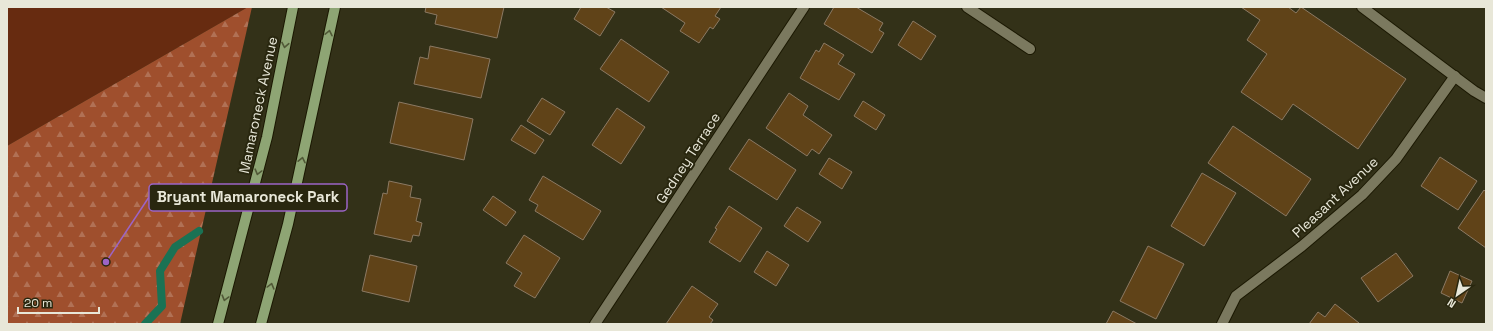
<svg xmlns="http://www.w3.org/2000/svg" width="1493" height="331" font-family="'Space Grotesk',sans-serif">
<defs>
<pattern id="forest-firs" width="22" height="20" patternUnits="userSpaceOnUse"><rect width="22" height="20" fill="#9f4f2d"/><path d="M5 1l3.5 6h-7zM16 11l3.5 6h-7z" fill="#b17155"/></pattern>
</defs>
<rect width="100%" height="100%" fill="#333118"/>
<polygon fill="#672b10" points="7,7 248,7 7,146"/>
<polygon fill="url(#forest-firs)" points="248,7 252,7 180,324 7,324 7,146"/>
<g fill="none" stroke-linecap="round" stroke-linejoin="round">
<polyline stroke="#1a7254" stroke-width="8" points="145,324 162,306 160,271 175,247 199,231"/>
</g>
<g fill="#604318" stroke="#8b7963">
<polygon points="426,7 504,7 497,38 435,24 437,15 425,12"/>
<polygon points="581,7 606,7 615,12 600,36 574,19"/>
<polygon points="661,7 721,7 715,16 720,19 713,29 710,27 699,43 680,31 685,23"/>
<polygon points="834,7 856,7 883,23 879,30 884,33 872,53 824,24"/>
<polygon points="1241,7 1288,7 1296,13 1301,7 1406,79 1358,149 1293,104 1282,120 1241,92 1267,54 1247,40 1260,20"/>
<polygon points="913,21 936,36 921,60 898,45"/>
<polygon points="621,39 669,72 649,102 600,69"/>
<polygon points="824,43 844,55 838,64 855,74 839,100 800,78 816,50 819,52"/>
<polygon points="430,46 490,59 481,98 414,84 420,57 428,59"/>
<polygon points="789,93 808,106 803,115 832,135 819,154 812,149 807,156 766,128"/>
<polygon points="542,98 565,112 550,135 527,121"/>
<polygon points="863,101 885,115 876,130 854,116"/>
<polygon points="399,102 473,119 464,160 390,143"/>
<polygon points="617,108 645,127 621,164 592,145"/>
<polygon points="521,125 544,140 535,154 511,140"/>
<polygon points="1233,126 1311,179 1286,216 1208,163"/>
<polygon points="749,139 796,170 777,200 729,169"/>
<polygon points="1440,157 1477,181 1458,210 1421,186"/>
<polygon points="829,158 852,172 842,189 819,174"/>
<polygon points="1202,173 1236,193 1204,246 1171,226"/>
<polygon points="543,176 601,211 583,240 535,211 538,205 529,200"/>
<polygon points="389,181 412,186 410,197 421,199 416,221 422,223 419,236 413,235 411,242 374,234 383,193 387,194"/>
<polygon points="1484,190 1486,192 1486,248 1458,228"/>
<polygon points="493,196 516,212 506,226 483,210"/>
<polygon points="729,206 762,228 740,262 709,242 717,229 715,228"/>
<polygon points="797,207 821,222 808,242 784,226"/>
<polygon points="524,235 560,258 535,298 514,286 522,273 506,263"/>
<polygon points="1148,246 1184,264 1156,319 1120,301"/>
<polygon points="767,251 789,265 776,286 754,272"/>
<polygon points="1396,253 1413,276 1378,302 1361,278"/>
<polygon points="370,255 417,266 409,302 362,291"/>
<polygon points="1450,271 1472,281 1462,303 1441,293"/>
<polygon points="692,286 718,304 709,317 713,320 710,324 666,324"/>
<polygon points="1335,304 1359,323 1358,324 1309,324 1318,312 1325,317"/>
<polygon points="1113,311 1137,324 1106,324"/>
</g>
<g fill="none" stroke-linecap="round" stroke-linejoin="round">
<defs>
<g id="minor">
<polyline points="967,7 1030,49"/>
<polyline points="1362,7 1474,91 1486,98"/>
<polyline points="595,324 804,7"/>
<polyline points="1222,324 1236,296 1302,246 1362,195 1396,159 1455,76"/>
</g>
<g id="major">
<polyline points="218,324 267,137 293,7"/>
<polyline points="261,324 288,224 335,7"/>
</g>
</defs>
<use href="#minor" stroke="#1b1802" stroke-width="12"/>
<use href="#major" stroke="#1b1802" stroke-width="12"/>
<use href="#minor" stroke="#7b795f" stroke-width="10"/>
<use href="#major" stroke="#8ea574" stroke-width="10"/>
</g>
<defs><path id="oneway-chevron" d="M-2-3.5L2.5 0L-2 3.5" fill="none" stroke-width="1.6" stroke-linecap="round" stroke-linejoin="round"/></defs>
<g stroke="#515937">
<use href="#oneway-chevron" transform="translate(329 33) rotate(-78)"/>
<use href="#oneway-chevron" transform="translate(285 45) rotate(101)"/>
<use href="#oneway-chevron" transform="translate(302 160) rotate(-78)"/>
<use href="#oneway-chevron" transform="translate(258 172) rotate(105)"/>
<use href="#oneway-chevron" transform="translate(271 286) rotate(-75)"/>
<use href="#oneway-chevron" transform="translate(225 298) rotate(105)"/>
</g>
<g text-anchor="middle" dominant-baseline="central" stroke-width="4" stroke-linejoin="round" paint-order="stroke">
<g font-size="14" fill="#e8e7d8" stroke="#29270f">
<text transform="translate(258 105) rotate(-78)">Mamaroneck Avenue</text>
<text transform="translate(688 158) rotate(-57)">Gedney Terrace</text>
<text transform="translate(1335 197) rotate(-43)">Pleasant Avenue</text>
</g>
</g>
<path fill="none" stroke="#9c64c6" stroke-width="1.5" d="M106 262L149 197"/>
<circle fill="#9c64c6" stroke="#29270f" stroke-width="1.5" cx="106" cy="262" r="4"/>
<rect fill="#29270f" stroke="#9c64c6" stroke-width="1.5" x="149" y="184" width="198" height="27" rx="4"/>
<g font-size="15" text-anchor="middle" font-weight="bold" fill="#e8e7d8">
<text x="248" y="202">Bryant Mamaroneck Park</text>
</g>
<rect width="1493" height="331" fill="none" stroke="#e8e7d8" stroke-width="16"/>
<g transform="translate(1457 295) rotate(214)" stroke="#29270f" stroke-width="3" paint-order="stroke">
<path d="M0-3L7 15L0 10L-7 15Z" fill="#e8e7d8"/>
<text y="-6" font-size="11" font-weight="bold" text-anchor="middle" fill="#e8e7d8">N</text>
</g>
<path d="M18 307v6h81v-6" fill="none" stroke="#e8e7d8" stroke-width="2"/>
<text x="24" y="307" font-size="12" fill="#e8e7d8" stroke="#29270f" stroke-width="3" paint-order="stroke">20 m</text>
</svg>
